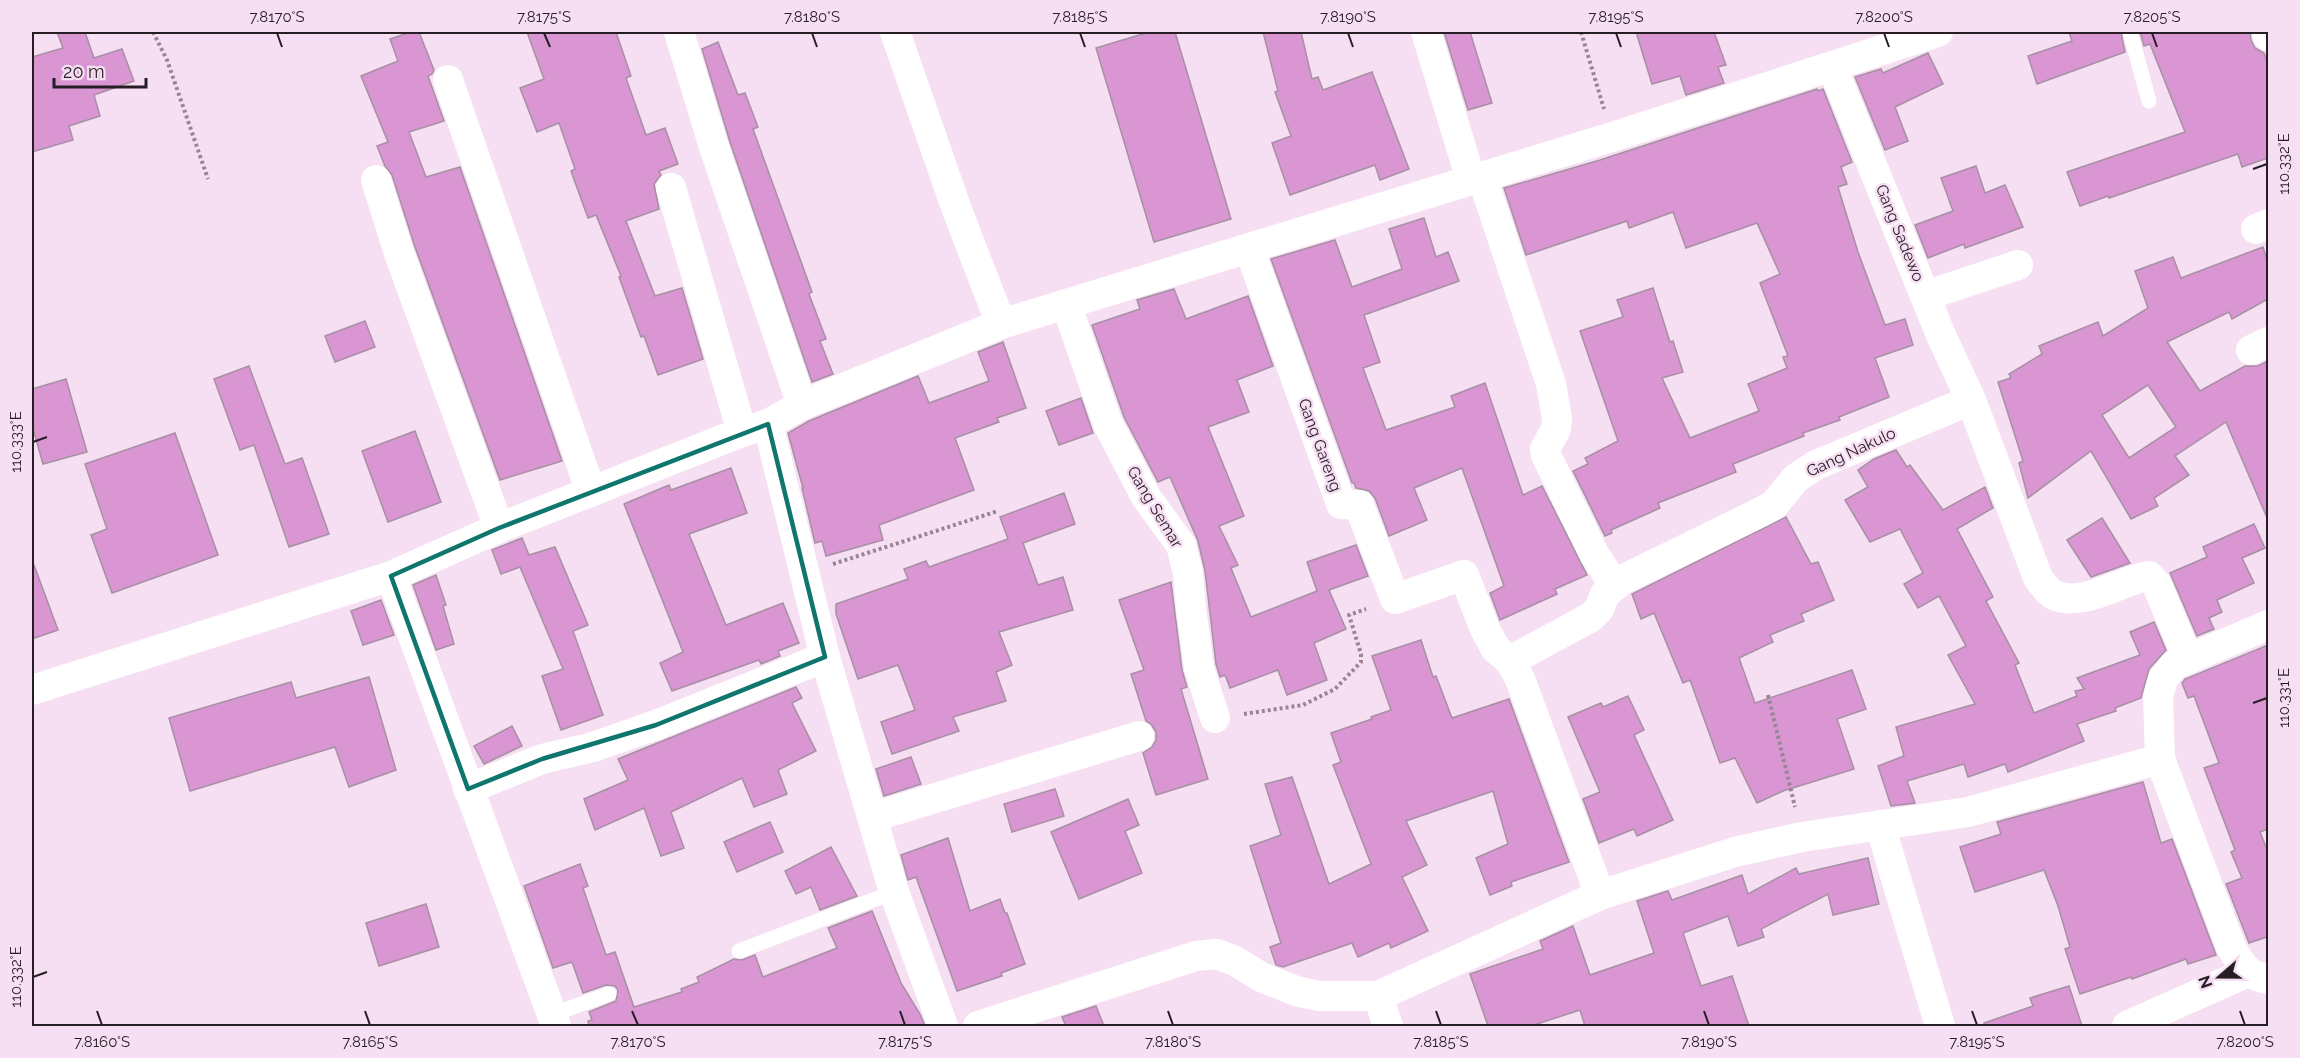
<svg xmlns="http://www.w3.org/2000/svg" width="2300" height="1058" font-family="Raleway,sans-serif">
<rect width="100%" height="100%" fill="#f7dff3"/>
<g fill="#d996d2" stroke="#a690a3" stroke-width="1.5" fill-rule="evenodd">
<polygon points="57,32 85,32 94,58 122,49 134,81 94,95 100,116 69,126 73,140 32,152 32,57 63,48"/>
<polygon points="411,32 419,32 434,70 432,74 428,76 444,121 409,132 426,177 460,167 562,461 500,480 415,247 392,175 385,166 377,146 388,142 361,76 398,61 390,39"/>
<polygon points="527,32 616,32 631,76 626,78 646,135 665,128 678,164 659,171 661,175 654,184 659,209 626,221 655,296 682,288 703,359 658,375 644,336 641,337 619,277 621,276 596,215 588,218 571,171 575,169 559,123 537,132 520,88 544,79"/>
<polygon points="1149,32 1175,32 1231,219 1154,242 1096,48"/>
<polygon points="1263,32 1301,32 1312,79 1318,77 1323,90 1372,72 1409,169 1380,180 1375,165 1290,195 1272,143 1291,136 1275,92 1278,91"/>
<polygon points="1444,32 1470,32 1492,103 1468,110"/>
<polygon points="1636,32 1714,32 1726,65 1718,67 1724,83 1686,95 1680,76 1652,84"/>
<polygon points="2069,32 2121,32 2125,52 2037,84 2028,56 2072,41"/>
<polygon points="2140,32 2250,32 2251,40 2255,48 2264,53 2268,64 2268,158 2242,167 2238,154 2109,198 2108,196 2080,206 2067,172 2185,132 2150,44 2144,46"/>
<polygon points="718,42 738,95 745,93 758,127 753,129 812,292 809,294 826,339 820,341 833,374 812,382 730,142 702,49"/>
<polygon points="1928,53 1943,84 1895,107 1908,141 1885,150 1855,77 1881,69 1883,73"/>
<polygon points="1817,89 1818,91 1823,89 1852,162 1841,167 1847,184 1838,187 1858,252 1885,325 1905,319 1913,345 1875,358 1889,397 1839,417 1840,420 1803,433 1804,436 1733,464 1736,472 1658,503 1660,508 1611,530 1612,533 1605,536 1573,471 1588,464 1585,458 1618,441 1580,331 1623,317 1617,300 1653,288 1670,342 1673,341 1683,372 1662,378 1690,438 1759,411 1748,384 1787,368 1783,357 1788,356 1760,283 1780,274 1757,223 1686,248 1673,212 1629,228 1627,221 1526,255 1504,188 1600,160"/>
<polygon points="1976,166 1985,193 2005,185 2023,227 1965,248 1964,244 1928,258 1915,225 1953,211 1941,178"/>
<polygon points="1424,218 1436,257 1448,252 1459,281 1364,315 1380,362 1363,368 1386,430 1455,407 1451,396 1485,383 1523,495 1542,486 1587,575 1555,589 1557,594 1500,620 1490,593 1504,586 1462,468 1414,488 1427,520 1389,536 1375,498 1369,491 1356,488 1354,483 1352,483 1271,259 1335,240 1352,287 1402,269 1389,229"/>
<path d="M 2263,247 L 2268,263 L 2268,299 L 2232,319 L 2229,312 L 2167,342 L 2200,391 L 2245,366 L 2258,366 L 2268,361 L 2268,520 L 2226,422 L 2175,456 L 2189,475 L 2154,498 L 2158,506 L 2131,519 L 2091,451 L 2028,498 L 2019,463 L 2023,461 L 1998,382 L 2011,378 L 2009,374 L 2042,354 L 2039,346 L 2098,322 L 2103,336 L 2148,308 L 2135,271 L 2173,257 L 2181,278 ZM 2148,385 L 2176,427 L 2129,458 L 2102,415 Z"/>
<polygon points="1174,289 1186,319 1248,296 1273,366 1237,380 1249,412 1208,427 1244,516 1219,526 1238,565 1231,568 1251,617 1317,591 1307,562 1356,545 1368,576 1329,590 1346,629 1314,643 1327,680 1287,695 1278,670 1230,688 1225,675 1220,677 1216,664 1205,571 1198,541 1170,477 1158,482 1124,417 1092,325 1140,309 1137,300"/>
<polygon points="365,321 375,347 335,362 325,336"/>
<polygon points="1003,342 1026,408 997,418 999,422 955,438 974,490 879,525 883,540 826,556 822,541 815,543 802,488 803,488 788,433 809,421 918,376 929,403 989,381 978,352"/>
<polygon points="249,366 285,464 302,458 329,534 289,547 254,445 240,450 214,379"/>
<polygon points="66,379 87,452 43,464 32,425 32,389"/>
<polygon points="1081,398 1093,433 1059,445 1046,411"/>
<polygon points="415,431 441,502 388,522 362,451"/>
<polygon points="175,433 218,555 112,593 91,535 107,529 85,464"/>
<polygon points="1896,450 1907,467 1910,465 1943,510 1985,487 1993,508 1957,529 1993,597 1986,601 2019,663 2015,665 2034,713 2077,696 2075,691 2084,689 2077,678 2140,655 2130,632 2154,622 2166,650 2149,669 2141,698 2115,708 2116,711 2077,724 2084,741 2008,772 2005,764 1968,777 1964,764 1907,781 1915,803 1891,806 1878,766 1904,756 1896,727 1975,704 1948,655 1966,646 1939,596 1918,608 1904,584 1923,573 1900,529 1870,542 1845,500 1868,487 1858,470 1874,459"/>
<polygon points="731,468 747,513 689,534 726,625 783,603 799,643 778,651 780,656 761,664 759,660 672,691 660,663 683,652 624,504 669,485 671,490"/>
<polygon points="1064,493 1075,524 1023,543 1038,585 1063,577 1073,610 999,632 1012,665 996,672 1006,701 953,717 959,731 892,754 881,722 915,710 898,665 858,679 836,614 836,604 908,579 904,569 926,561 929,567 1008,539 1000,517"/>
<polygon points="1786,517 1811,564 1818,562 1834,600 1801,614 1804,621 1770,635 1773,642 1739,658 1755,703 1852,670 1866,709 1837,719 1854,769 1783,791 1757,803 1735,758 1720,763 1690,680 1683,683 1654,613 1641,619 1632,594"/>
<polygon points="2102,518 2130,563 2091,577 2067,540"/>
<polygon points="2254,524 2265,548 2242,558 2254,583 2217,600 2222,612 2209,618 2214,629 2197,636 2170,573 2207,557 2203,547"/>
<polygon points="522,538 529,555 555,547 588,625 573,631 603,715 561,730 542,676 563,669 520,567 501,574 492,550"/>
<polygon points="34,565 58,630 32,639 32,566"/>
<polygon points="436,575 446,605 443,606 454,644 436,650 413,585"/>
<polygon points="1171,582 1182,670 1187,687 1181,689 1208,779 1156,795 1143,753 1152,747 1156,740 1156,732 1151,724 1146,721 1131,674 1144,670 1119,600"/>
<polygon points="381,600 394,635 363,645 351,611"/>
<polygon points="1421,640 1433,677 1436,676 1452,718 1509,699 1569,862 1511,882 1512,886 1490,895 1476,858 1508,844 1493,791 1406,821 1427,865 1402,877 1428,931 1391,948 1389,943 1358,957 1352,943 1283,967 1276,965 1270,947 1281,943 1250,846 1281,835 1265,784 1292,777 1329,884 1371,864 1333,765 1341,762 1331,733 1372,719 1371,717 1391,710 1372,656"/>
<polygon points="2268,645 2268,829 2260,832 2268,852 2268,939 2267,937 2249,943 2226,884 2242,878 2231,852 2235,850 2204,768 2219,763 2194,696 2188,698 2182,683 2185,679"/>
<polygon points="369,677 396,770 349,787 335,747 190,791 169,718 291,682 296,698"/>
<polygon points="796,687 802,698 792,703 816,751 778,770 787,794 754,807 742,778 671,812 684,848 661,856 644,808 595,830 584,799 628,780 618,759"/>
<polygon points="1628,696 1644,730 1634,735 1673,820 1637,836 1634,829 1599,843 1583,799 1600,792 1568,717 1601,703 1603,707"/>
<polygon points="512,726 522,746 484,764 474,746"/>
<polygon points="911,757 921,784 884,796 876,769"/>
<polygon points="2143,782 2161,843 2172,839 2216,955 2188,964 2186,959 2132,979 2131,977 2080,994 2065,949 2070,947 2058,906 2044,870 1975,892 1960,847 2001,834 1997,822"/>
<polygon points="1055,789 1064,816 1012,832 1004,804"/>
<polygon points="1128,799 1139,825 1125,831 1142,873 1079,899 1051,832"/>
<polygon points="770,822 783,852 737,872 724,842"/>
<polygon points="948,838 970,911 1000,899 1005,913 1007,913 1025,964 1001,973 1002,976 957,991 916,877 908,880 901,855"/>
<polygon points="831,847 857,896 820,910 811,887 796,894 785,871"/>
<polygon points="1868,858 1879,904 1833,915 1828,894 1761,929 1764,937 1738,946 1728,916 1683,933 1701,986 1732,976 1749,1026 1585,1026 1580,1010 1531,1026 1488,1026 1470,974 1543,949 1540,941 1573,926 1590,975 1654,953 1637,901 1668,891 1672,900 1742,875 1748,894 1796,868 1799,874"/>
<polygon points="580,864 588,886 583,888 606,955 615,952 634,1007 682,992 681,989 699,982 697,977 734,959 742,960 755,955 763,977 837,948 828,928 872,911 901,983 920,1014 925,1026 589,1026 588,1021 592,1020 589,1012 616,1001 618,990 615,986 606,985 583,993 572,962 553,968 524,886"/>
<polygon points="426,904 439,947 379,966 366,923"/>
<polygon points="2069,986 2082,1026 1985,1026 1984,1023 2033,1006 2030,998"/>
<polygon points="1096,1006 1104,1026 1066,1026 1062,1017"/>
</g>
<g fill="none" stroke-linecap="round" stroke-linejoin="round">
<g stroke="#968594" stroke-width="4" stroke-dasharray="3 3" stroke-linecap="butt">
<polyline points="153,32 167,60 208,179"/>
<polyline points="1581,32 1604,109"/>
<polyline points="833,564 998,511"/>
<polyline points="1768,695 1795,807"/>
<polyline points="1244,714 1303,705 1335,689 1361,662 1361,654 1349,615 1366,609"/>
</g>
<g stroke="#fff" stroke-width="15">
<polyline points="2130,32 2149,101"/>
<polyline points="739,951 894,892"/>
<polyline points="551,1015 609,994"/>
</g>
<g stroke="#fff" stroke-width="30">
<polyline points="679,32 714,147 802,405"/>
<polyline points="895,32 957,210 1001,324"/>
<polyline points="1426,32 1471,180"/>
<polyline points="2267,32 2268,36"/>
<path d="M 1832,66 L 1940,333 L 1971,400 L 2038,578 C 2042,583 2048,592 2054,595 C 2083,608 2121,580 2149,576 L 2157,585 L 2188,659"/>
<polyline points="448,80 591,492"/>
<polyline points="1482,177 1551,384 1557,419 1556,429 1545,449 1546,455 1594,554 1615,586"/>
<polyline points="376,180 399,253 499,528"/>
<polyline points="671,188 742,432"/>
<polyline points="2256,229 2268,224"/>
<polyline points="1249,248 1341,504 1359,505 1395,599 1464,575 1485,629 1495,648 1510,661 1520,679 1600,895"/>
<polyline points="1925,296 2018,265"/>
<polyline points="1066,304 1108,424 1146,497 1181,545 1188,573 1191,609 1199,668 1215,718"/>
<polyline points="2251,350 2268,342"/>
<polyline points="768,424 825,657 894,892 943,1026"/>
<polyline points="391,576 556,1026"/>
<path d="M 2268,625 L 2174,665 L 2163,679 L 2158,697 L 2160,759 L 2231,947 C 2240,963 2248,977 2268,979"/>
<polyline points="1510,661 1591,617 1599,609 1605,594 1622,580 1763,511 1774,505 1795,479 1816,465 1971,400"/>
<polyline points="32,690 391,576 499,528 742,432 768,424 802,405 1001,324 1612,137 1938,32"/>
<polyline points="468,789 542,759 593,747 656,725 825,657"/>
<polyline points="873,817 1139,736"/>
<polyline points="1880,825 1940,1026"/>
<polyline points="1378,996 1388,1026"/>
<polyline points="978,1026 1196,956 1217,954 1235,961 1261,977 1296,991 1319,996 1378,996 1600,895 1735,852 1802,837 1968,812 2160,759"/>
<polyline points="2127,1026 2248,972"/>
</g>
</g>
<path fill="none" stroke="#0f766e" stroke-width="4.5" stroke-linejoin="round" d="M 768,424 L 825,657 L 656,725 L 542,759 L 468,789 L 391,576 L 499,528 Z"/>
<path fill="none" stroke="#261d25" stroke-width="2" d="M 277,33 L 282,47M 544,33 L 550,47M 812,33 L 817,47M 1080,33 L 1085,47M 1348,33 L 1353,47M 1616,33 L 1621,47M 1884,33 L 1889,47M 2152,33 L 2157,47M 2253,169 L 2267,164M 33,442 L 47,437M 2253,703 L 2267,698M 33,977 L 47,972M 97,1011 L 102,1025M 365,1011 L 370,1025M 632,1011 L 638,1025M 900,1011 L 905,1025M 1168,1011 L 1173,1025M 1436,1011 L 1441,1025M 1704,1011 L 1709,1025M 1972,1011 L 1977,1025M 2240,1011 L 2245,1025"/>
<g text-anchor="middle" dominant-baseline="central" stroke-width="5" stroke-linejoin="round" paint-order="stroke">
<g font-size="16" fill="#261d25" stroke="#f7dff3">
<text transform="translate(1900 233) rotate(68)">Gang Sadewo</text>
<text transform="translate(1320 445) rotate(70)">Gang Gareng</text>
<text transform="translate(1851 452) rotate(-25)">Gang Nakulo</text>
<text transform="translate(1155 507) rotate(59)">Gang Semar</text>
</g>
</g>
<rect width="2300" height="1058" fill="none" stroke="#f7dff3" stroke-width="66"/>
<g transform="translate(2219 977) rotate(250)" stroke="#f7dff3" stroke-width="4.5" paint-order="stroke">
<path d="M0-4.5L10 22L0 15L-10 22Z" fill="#261d25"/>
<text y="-9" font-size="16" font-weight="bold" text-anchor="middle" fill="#261d25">N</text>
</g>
<path d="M54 78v9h92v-9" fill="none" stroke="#261d25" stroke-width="3"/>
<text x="63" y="78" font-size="18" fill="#261d25" stroke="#f7dff3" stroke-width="4.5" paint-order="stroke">20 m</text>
<rect x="33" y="33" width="2234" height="992" fill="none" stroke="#261d25" stroke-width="2"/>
<g font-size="15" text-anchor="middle" fill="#261d25">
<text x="277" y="22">7.8170°S</text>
<text x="544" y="22">7.8175°S</text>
<text x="812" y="22">7.8180°S</text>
<text x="1080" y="22">7.8185°S</text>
<text x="1348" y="22">7.8190°S</text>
<text x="1616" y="22">7.8195°S</text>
<text x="1884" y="22">7.8200°S</text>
<text x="2152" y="22">7.8205°S</text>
<text transform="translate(2284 164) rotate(-90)" y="5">110.332°E</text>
<text transform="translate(16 442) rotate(-90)" y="5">110.333°E</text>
<text transform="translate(2284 698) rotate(-90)" y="5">110.331°E</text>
<text transform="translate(16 977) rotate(-90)" y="5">110.332°E</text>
<text x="102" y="1047">7.8160°S</text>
<text x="370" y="1047">7.8165°S</text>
<text x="638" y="1047">7.8170°S</text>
<text x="905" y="1047">7.8175°S</text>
<text x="1173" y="1047">7.8180°S</text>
<text x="1441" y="1047">7.8185°S</text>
<text x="1709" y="1047">7.8190°S</text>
<text x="1977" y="1047">7.8195°S</text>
<text x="2245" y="1047">7.8200°S</text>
</g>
</svg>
